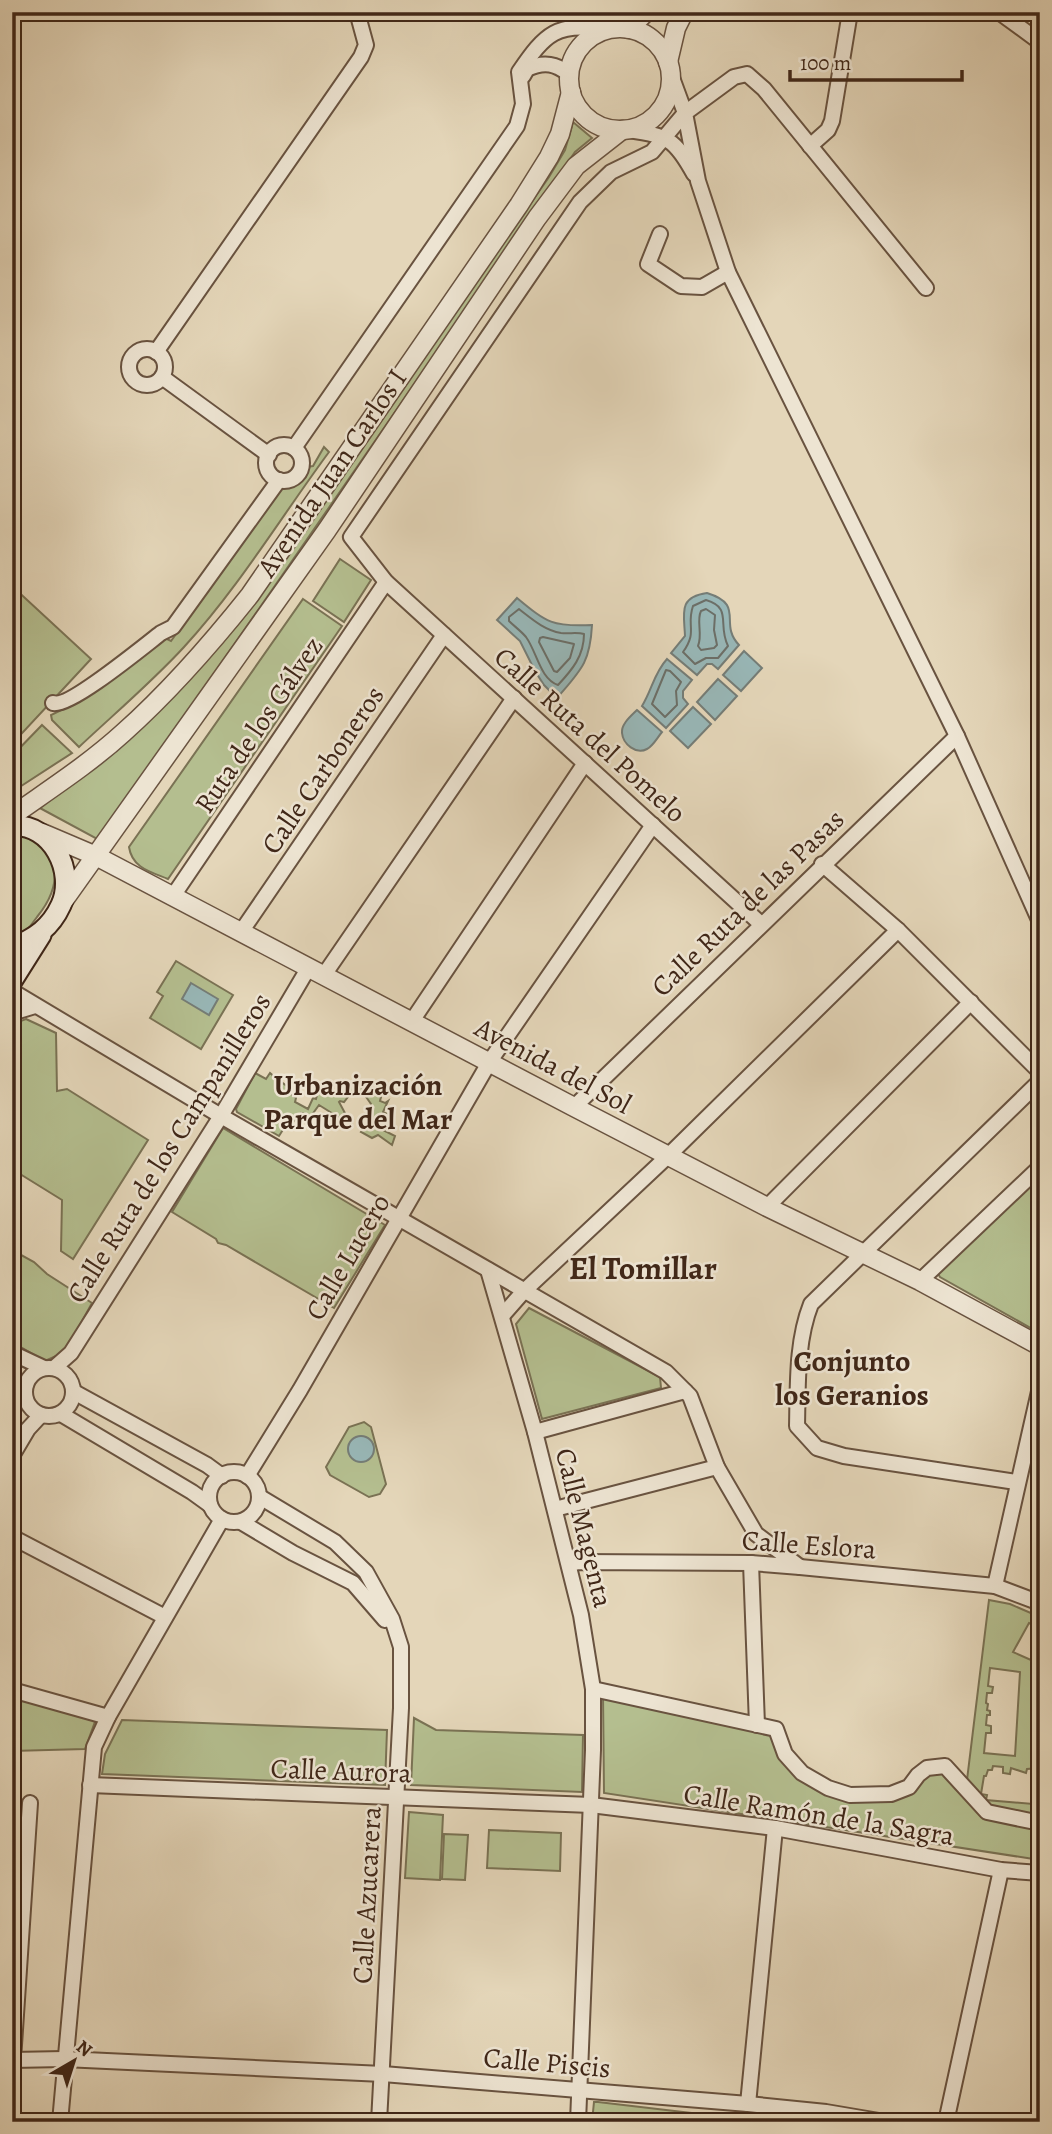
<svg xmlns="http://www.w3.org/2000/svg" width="1052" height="2134" font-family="Alegreya,serif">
<rect width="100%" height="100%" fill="#e4d6b9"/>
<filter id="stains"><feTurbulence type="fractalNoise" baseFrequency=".00286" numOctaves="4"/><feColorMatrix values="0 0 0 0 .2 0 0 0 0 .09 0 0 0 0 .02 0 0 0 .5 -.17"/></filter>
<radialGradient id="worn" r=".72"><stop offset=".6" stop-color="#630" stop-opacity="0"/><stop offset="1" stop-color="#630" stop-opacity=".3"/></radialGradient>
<g fill="#b4be8f" stroke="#7a7254" stroke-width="2" fill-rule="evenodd">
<polygon points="573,122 592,138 575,152 99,840 38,807 112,752 356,455 549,177 565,150"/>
<path d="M 324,447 L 329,452 C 281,517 239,587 184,647 C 152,682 114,714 79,747 L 52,720 L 51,715 L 74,704 L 163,637 L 171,641 L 280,490 L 299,481 L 306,467 L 313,466 Z"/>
<polygon points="340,559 371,580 344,622 313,601"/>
<polygon points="12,586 91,659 12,744"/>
<path d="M 303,599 L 342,626 L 168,879 C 151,872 132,868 129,847 Z"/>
<polygon points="42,725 72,753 12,792 12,756"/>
<path d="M 24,835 C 63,853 62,886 37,917 C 31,926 23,936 12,939 L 12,836 Z"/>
<polygon points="176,961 233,995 201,1049 150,1018 163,996 157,992"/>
<polygon points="26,1019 56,1033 57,1091 67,1089 148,1140 73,1259 61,1251 62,1200 12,1169 12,1027 15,1023"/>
<polygon points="255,1073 266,1079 270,1073 277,1079 278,1077 280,1081 291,1089 289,1093 296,1098 295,1102 308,1109 313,1098 316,1099 320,1084 339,1095 346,1080 381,1097 380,1101 385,1103 388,1101 383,1112 387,1114 381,1129 395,1136 392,1145 378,1135 372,1138 361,1132 369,1122 371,1104 364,1094 351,1093 344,1102 340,1101 339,1102 346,1115 353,1120 351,1125 319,1105 311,1116 301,1113 293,1122 291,1117 279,1136 237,1112 236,1109"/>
<polygon points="223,1128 385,1225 334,1308 226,1245 218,1243 216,1239 172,1212"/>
<polygon points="1040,1174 1040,1328 1036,1331 940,1277 937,1272"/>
<polygon points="12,1250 34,1262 47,1274 92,1303 65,1352 45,1361 12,1342"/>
<polygon points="529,1308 660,1377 661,1388 542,1419 516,1324"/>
<polygon points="364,1422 371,1427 386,1484 380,1494 369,1497 330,1475 326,1467 349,1427"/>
<path d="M 989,1600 L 1010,1604 L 1040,1617 L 1040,1627 L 1029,1623 L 1013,1652 L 1040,1664 L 1040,1768 L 1027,1769 L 1026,1773 L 1011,1768 L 1010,1774 L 1003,1773 L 1003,1767 L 993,1766 L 992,1770 L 988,1770 L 986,1776 L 984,1776 L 981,1794 L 987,1795 L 986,1800 L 1033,1804 L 1034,1801 L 1040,1802 L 1040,1818 L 990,1808 L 967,1780 ZM 990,1668 L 1020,1672 L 1015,1756 L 984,1753 L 986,1733 L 991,1733 L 991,1726 L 986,1725 L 987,1715 L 990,1715 L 990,1711 L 987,1710 L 988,1704 L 986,1703 L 987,1693 L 992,1693 L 993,1687 L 988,1686 Z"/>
<polygon points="12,1693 96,1719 85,1749 12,1751"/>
<polygon points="603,1695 764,1729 773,1737 801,1779 892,1798 924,1776 943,1771 988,1819 1040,1828 1040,1860 604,1793"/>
<polygon points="414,1718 436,1730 583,1735 582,1792 411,1785"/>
<polygon points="122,1720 387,1730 385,1785 102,1774 105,1754"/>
<polygon points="409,1812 443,1815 440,1880 405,1878"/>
<polygon points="489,1830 561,1833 560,1871 487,1868"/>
<polygon points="444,1834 468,1835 465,1880 442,1879"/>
<polygon points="594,2102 598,2102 768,2122 592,2122"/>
</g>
<g fill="#98b7b7" stroke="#757d77" stroke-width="2">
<path d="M 707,593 C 746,605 718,623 739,645 L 718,669 L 712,664 L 707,664 L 697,675 L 671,653 L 685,636 C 684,613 678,597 707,593 Z"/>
<path d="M 517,598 C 547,623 553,627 592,625 C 590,663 581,670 557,698 L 544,685 L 535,671 L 520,641 L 497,620 Z"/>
<polygon points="744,651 762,668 741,691 723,675"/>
<path d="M 667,659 L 692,680 L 683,691 L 683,698 L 688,704 L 666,728 L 642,706 C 652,690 654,673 667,659 Z"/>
<polygon points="718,679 737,696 715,720 697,702"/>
<polygon points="693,707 711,724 688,748 670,731"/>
<path d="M 637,710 L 662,732 C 657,738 653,746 647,749 C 636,755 623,744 622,733 C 621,724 631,716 637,710 Z"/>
<polygon points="191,983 218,999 209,1015 182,999"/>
<circle cx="361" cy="1449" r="13"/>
</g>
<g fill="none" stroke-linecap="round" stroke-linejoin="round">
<g stroke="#6c6f68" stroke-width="2">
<path d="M 706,600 C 733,608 717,624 728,646 L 718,658 L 706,658 L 695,664 L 683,652 C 698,631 686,626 693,606 Z"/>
<path d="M 519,609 C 532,619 544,630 561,633 C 569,634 577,632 584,634 C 584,656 572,670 558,685 C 540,679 537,652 526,637 C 521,631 514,626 509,621 L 509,617 Z"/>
<path d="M 706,609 L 715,615 L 714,630 L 717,645 L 714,648 L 701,650 L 698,646 C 703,634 696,621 701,611 Z"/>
<polygon points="543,637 574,644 570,658 557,672 554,671 539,642 540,638"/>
<polygon points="666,670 670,671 681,682 676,691 677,705 665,717 652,704"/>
</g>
<defs>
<g id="minor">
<polyline points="999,12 1040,42"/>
<polyline points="671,75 685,113 652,152 611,172 580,202 351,537 386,582 761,924"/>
<path d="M 523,76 L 527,69 C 540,63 551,62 563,70"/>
<path d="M 629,130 C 668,136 675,139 694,174"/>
<polyline points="810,146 828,130 832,121 850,12"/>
<polyline points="660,234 648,264 681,286 702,287 728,272"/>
<polyline points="926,288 764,89 747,74 734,77 685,113 698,181 728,272 957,736 1040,922"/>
<circle cx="147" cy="367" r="18"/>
<polyline points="156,352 361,57 366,45 357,12"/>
<polyline points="162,377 269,455"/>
<circle cx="284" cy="463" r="18"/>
<path d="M 294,448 L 517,126 L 523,104 L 519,72 C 545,34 557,21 606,30"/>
<path d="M 53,703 C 69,708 144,646 161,633 L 173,627 L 279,480"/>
<polyline points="822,864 898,930 1040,1072"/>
<polyline points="173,896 386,582"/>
<polyline points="241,932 444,635"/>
<polyline points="324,975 514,698"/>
<polyline points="12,991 221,1116 666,1372 690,1396 717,1467 756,1534 800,1567"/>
<polyline points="12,1013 35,1006"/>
<polyline points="412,1021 585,763"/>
<polyline points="574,1107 957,736"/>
<polyline points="767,1207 971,1002"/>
<polyline points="488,1270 535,1432 581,1615 593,1689 593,1750 578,2122"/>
<polyline points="920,1281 1040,1167"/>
<polyline points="502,1316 524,1291 669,1155 898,930"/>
<polyline points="12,1353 44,1368"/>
<circle cx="49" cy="1392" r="24"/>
<polyline points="54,1368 71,1353 221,1116 309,967"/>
<polyline points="74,1392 207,1465 222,1476"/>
<polyline points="61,1414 192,1492 210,1505"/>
<polyline points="535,1432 685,1391"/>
<polyline points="12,1456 28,1429 41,1415"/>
<circle cx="234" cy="1497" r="25"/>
<polyline points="247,1476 300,1390 490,1061 653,825"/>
<path d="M 1016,1482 L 844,1456 L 817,1448 L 797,1426 C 798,1386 796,1342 811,1304 L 1040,1081"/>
<polyline points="260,1497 335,1542 366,1572 392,1619 401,1647 401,1708 379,2122"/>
<polyline points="555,1509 717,1467"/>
<polyline points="241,1522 293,1553 353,1583 385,1620"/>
<polyline points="12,1537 165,1617"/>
<polyline points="751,1563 757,1725"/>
<polyline points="570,1564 579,1562 751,1563 800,1567 995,1586 1040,1603"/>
<polyline points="995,1586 1040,1387"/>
<polyline points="593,1689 776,1729 785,1754 802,1773 828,1788 850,1795 891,1794 909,1787 918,1775 927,1768 945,1766 987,1812 1040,1823"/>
<polyline points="12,1690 108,1717"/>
<polyline points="90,1785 591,1805 775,1828 1001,1870 1040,1873"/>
<polyline points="12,2060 64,2059 383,2074 748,2104 775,1828"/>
<polyline points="13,2060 30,1803"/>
<polyline points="748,2104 826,2112 885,2122"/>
<polyline points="60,2122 94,1747 108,1717 222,1519"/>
<polyline points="946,2122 1001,1870"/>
</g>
<g id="tertiary">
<circle cx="620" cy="79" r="51"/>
<polyline points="629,29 646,12"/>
<polyline points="668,62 676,28 684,12"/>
<path d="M 12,816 C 50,789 89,764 123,733 C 170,691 211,644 250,595 L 519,205 L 549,157 L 560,134 L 571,92"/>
<polyline points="42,833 96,856 574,1107 767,1207 920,1281 1040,1346"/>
<polyline points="62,903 327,530 537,218 576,166 622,130"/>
</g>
<g id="secondary">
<path d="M 12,826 C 52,823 76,872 61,905 C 51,927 35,939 12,947"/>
<polyline points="12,981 41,935"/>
</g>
</defs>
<use href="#minor" stroke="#695340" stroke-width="18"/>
<use href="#tertiary" stroke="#695340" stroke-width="21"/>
<use href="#secondary" stroke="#402718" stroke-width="23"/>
<use href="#minor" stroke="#ede4d2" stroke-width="14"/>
<use href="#tertiary" stroke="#ede4d2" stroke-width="18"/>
<use href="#secondary" stroke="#ede4d2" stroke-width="19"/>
</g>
<g text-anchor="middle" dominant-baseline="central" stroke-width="5" stroke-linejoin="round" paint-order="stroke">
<g font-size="28" fill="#402718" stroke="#ede4d2">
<text transform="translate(332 473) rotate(-56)">Avenida Juan Carlos I</text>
<text transform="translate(259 725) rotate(-56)">Ruta de los Gálvez</text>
<text transform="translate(590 735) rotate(42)">Calle Ruta del Pomelo</text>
<text transform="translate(323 770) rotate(-56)">Calle Carboneros</text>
<text transform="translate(748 903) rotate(-44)">Calle Ruta de las Pasas</text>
<text transform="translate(553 1066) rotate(28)">Avenida del Sol</text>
<text transform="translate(169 1148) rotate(-58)">Calle Ruta de los Campanilleros</text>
<text transform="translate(348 1257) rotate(-60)">Calle Lucero</text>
<text transform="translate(584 1528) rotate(76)">Calle Magenta</text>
<text transform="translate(809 1545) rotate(4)">Calle Eslora</text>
<text transform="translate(341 1771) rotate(2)">Calle Aurora</text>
<text transform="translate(819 1815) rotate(9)">Calle Ramón de la Sagra</text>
<text transform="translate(367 1895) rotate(-87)">Calle Azucarera</text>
<text transform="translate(547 2063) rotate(5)">Calle Piscis</text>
</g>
<g font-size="30" font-weight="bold" fill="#402718" stroke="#ede4d2">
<text x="358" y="1085">Urbanización<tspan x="358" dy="34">Parque del Mar</tspan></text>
<text x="852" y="1361">Conjunto<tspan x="852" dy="34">los Geranios</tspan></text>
</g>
<g font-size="32" font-weight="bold" fill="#402718" stroke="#ede4d2">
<text x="643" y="1268">El Tomillar</text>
</g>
</g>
<rect width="1052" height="2134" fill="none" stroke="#e4d6b9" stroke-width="42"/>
<rect x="14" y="14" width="1024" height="2106" fill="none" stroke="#402718" stroke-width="3.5"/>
<rect x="21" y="21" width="1010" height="2092" fill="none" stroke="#402718" stroke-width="2"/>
<g transform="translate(74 2061) rotate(39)" stroke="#ede4d2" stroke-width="5" paint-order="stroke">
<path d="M0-5L12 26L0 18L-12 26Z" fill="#402718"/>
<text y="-10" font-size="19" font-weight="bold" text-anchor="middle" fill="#402718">N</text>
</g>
<path d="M790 70v10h172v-10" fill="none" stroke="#402718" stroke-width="3.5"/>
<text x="800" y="70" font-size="21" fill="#402718" stroke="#ede4d2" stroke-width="5" paint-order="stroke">100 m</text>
<rect width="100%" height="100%" filter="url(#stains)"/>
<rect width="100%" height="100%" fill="url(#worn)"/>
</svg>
